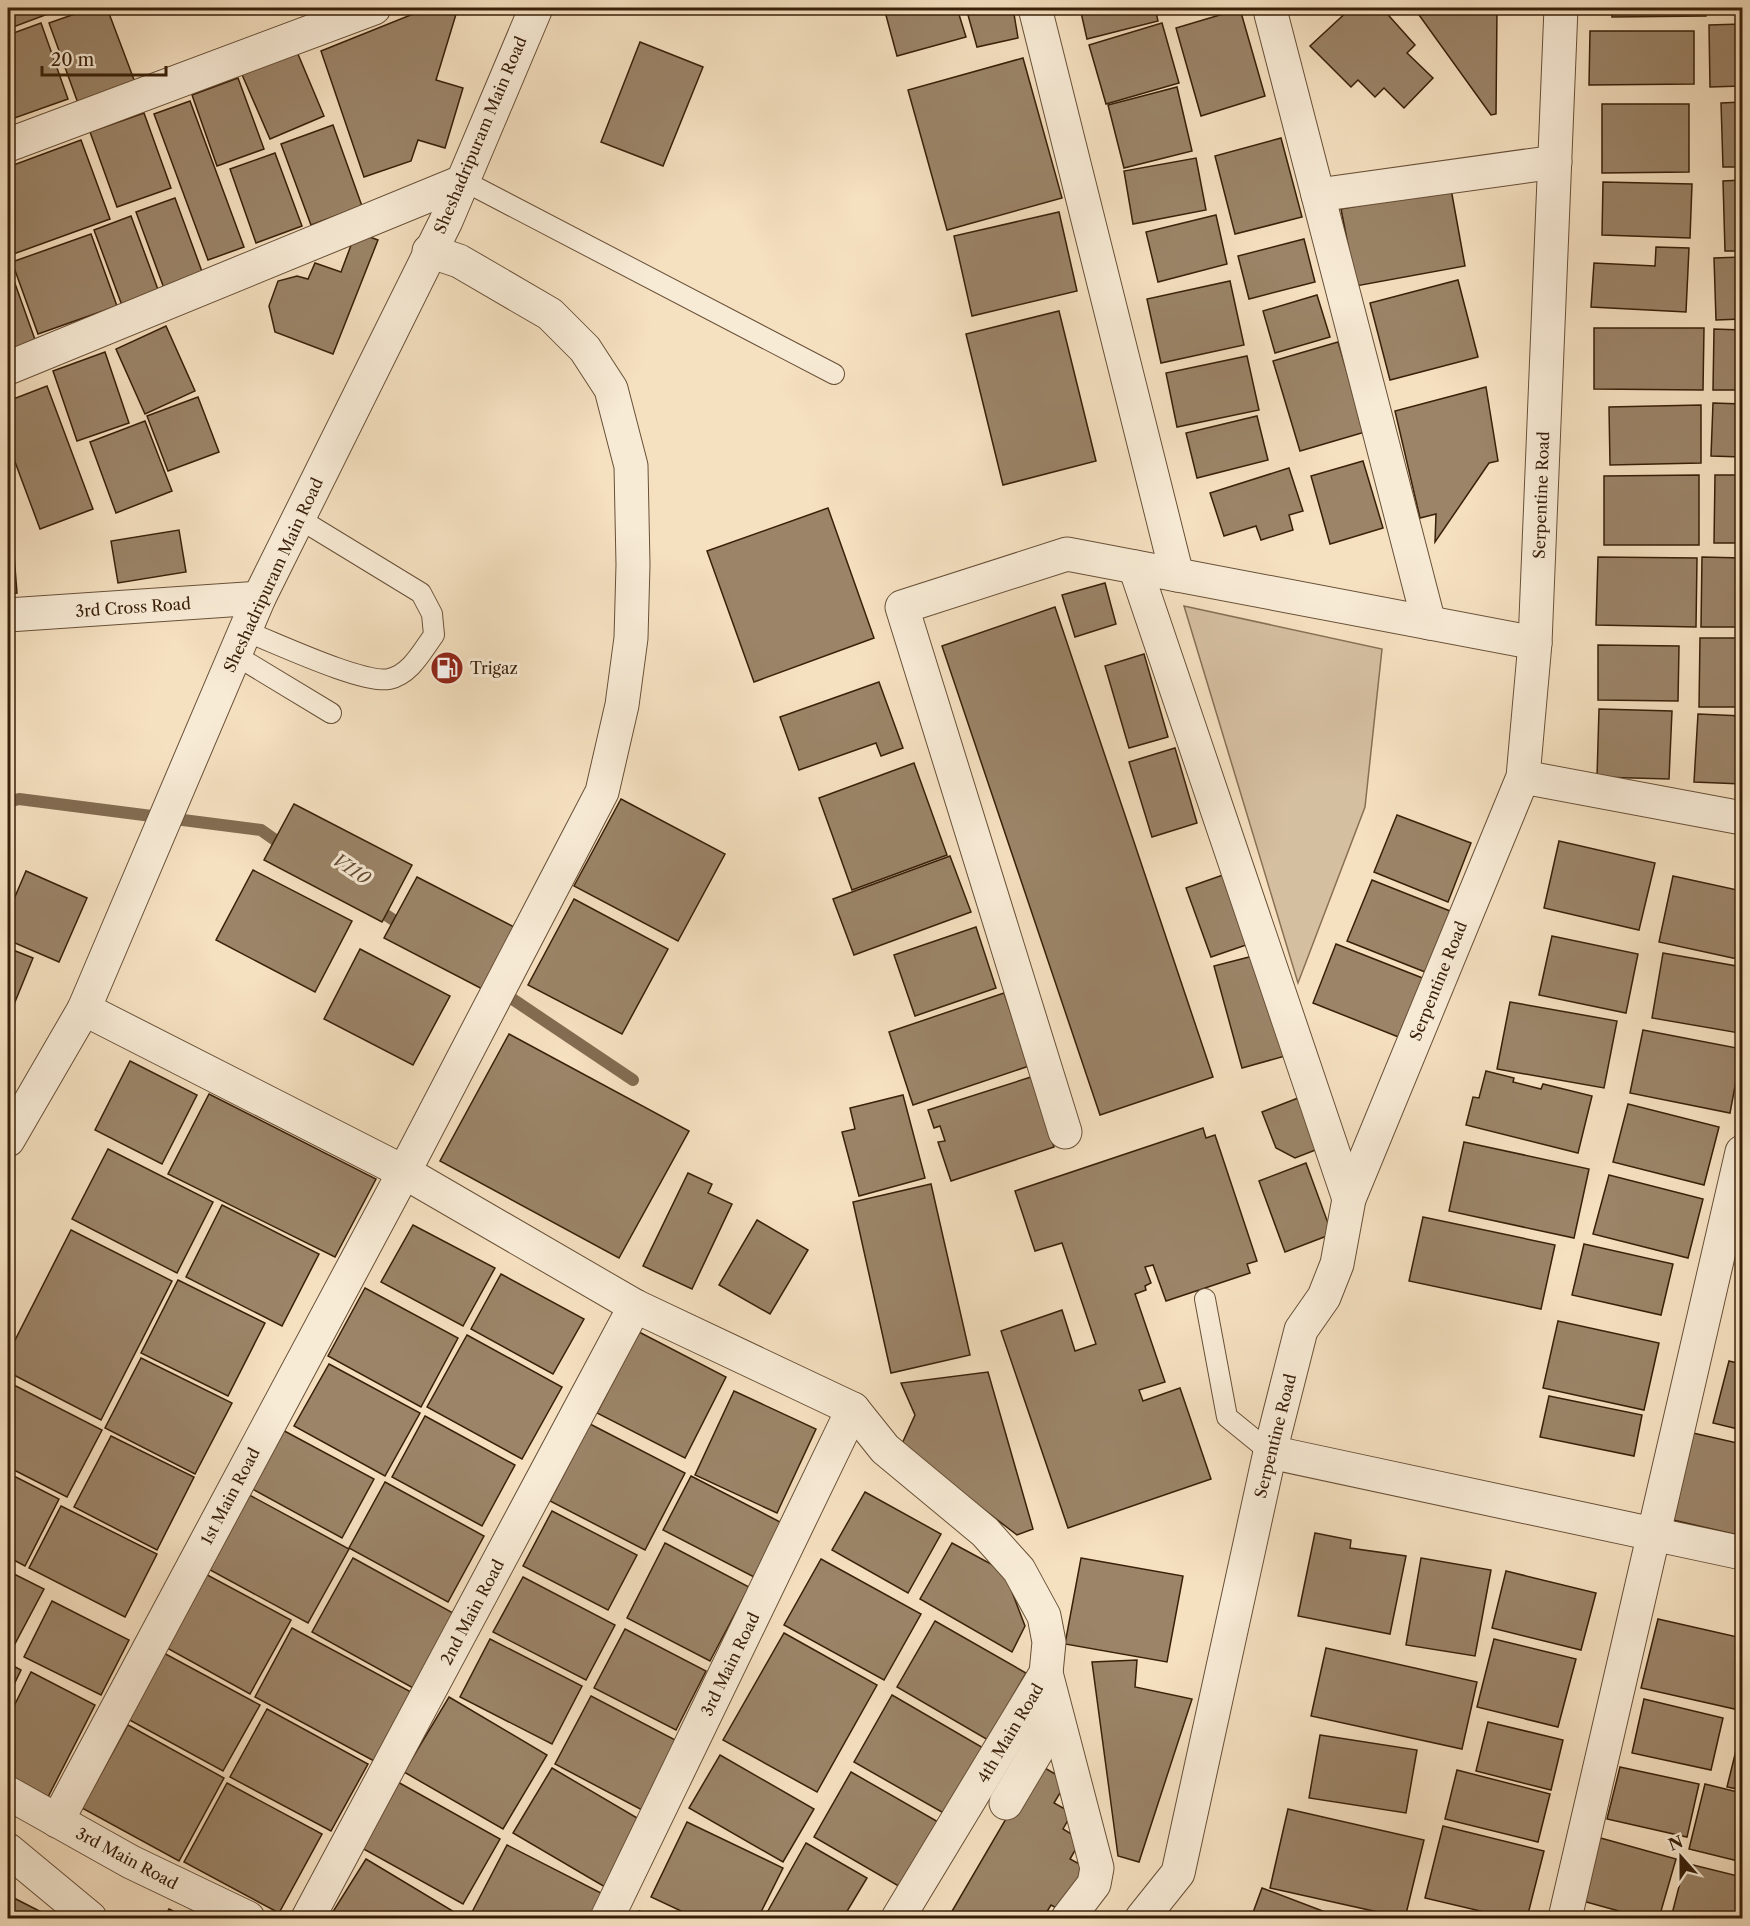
<svg xmlns="http://www.w3.org/2000/svg" width="1750" height="1926" font-family="'Libre Caslon Text',serif">
<rect width="100%" height="100%" fill="#f5e0c0"/>
<filter id="stains"><feTurbulence type="fractalNoise" baseFrequency=".00333" numOctaves="4"/><feColorMatrix values="0 0 0 0 .2 0 0 0 0 .09 0 0 0 0 .02 0 0 0 .5 -.17"/></filter>
<radialGradient id="worn" r=".72"><stop offset=".6" stop-color="#630" stop-opacity="0"/><stop offset="1" stop-color="#630" stop-opacity=".3"/></radialGradient>
<polygon fill="#d5bfa1" stroke="#877055" stroke-width="1.5" points="1184,606 1382,649 1365,807 1298,983"/>
<g fill="none" stroke-linecap="round" stroke-linejoin="round">
<g stroke="#836c52" stroke-width="12">
<polyline points="8,802 19,799 261,830 288,849"/>
<polyline points="374,907 407,929"/>
<polyline points="499,990 633,1080"/>
</g>
</g>
<g fill="#9b8468" stroke="#392009" stroke-width="1.5">
<polygon points="8,8 51,8 53,12 8,29"/>
<polygon points="92,8 107,8 136,85 79,106 49,23"/>
<polygon points="428,8 456,8 457,11 436,80 463,88 445,148 418,140 411,161 364,177 321,51"/>
<polygon points="884,8 957,8 966,37 897,56"/>
<polygon points="966,8 1013,8 1018,38 977,47"/>
<polygon points="1080,8 1155,8 1158,21 1087,39"/>
<polygon points="1351,8 1382,8 1415,45 1407,53 1433,78 1404,108 1384,88 1375,97 1358,80 1351,87 1310,46"/>
<polygon points="1414,8 1497,8 1496,114 1491,115"/>
<polygon points="1612,8 1706,8 1706,16 1612,17"/>
<rect x="1728" y="8" width="14" height="6"/>
<polygon points="1240,9 1265,96 1201,116 1176,28"/>
<polygon points="41,23 68,99 9,120 8,35"/>
<polygon points="1162,23 1179,83 1106,104 1089,45"/>
<polygon points="1742,24 1742,86 1710,87 1709,25"/>
<polygon points="1590,31 1694,31 1694,84 1589,85"/>
<polygon points="640,42 703,67 663,166 601,142"/>
<polygon points="295,47 324,116 270,139 240,70"/>
<polygon points="1023,58 1062,198 947,230 908,90"/>
<polygon points="238,78 264,149 217,166 192,95"/>
<polygon points="1177,87 1192,151 1124,168 1108,105"/>
<polygon points="190,101 244,247 208,260 154,114"/>
<polygon points="1742,102 1742,167 1723,167 1721,103"/>
<polygon points="1602,104 1689,104 1689,172 1602,173"/>
<polygon points="144,113 171,188 117,207 90,132"/>
<polygon points="333,125 362,206 311,225 281,144"/>
<polygon points="1281,138 1302,217 1235,234 1215,156"/>
<polygon points="81,140 110,219 8,256 8,167"/>
<polygon points="275,153 302,226 256,243 230,169"/>
<polygon points="1196,158 1206,210 1133,224 1124,171"/>
<polygon points="1742,180 1742,251 1725,251 1723,181"/>
<polygon points="1603,182 1692,184 1690,238 1602,235"/>
<polygon points="1451,189 1465,266 1356,286 1341,209"/>
<polygon points="175,198 204,277 165,291 136,212"/>
<polygon points="1059,212 1077,291 972,316 954,236"/>
<polygon points="1216,215 1227,264 1158,282 1146,232"/>
<polygon points="131,216 160,295 123,308 94,230"/>
<polygon points="356,232 378,240 333,354 275,332 269,306 278,281 297,276 308,279 315,263 341,272"/>
<polygon points="91,234 117,306 38,334 12,262"/>
<polygon points="1304,239 1315,282 1249,299 1238,256"/>
<polygon points="1656,247 1689,248 1686,312 1591,307 1594,263 1655,266"/>
<polygon points="1742,257 1742,319 1716,320 1714,258"/>
<polygon points="8,264 38,348 8,359"/>
<polygon points="1458,280 1478,357 1390,380 1370,303"/>
<polygon points="1230,281 1244,345 1161,363 1147,299"/>
<polygon points="1317,295 1330,337 1275,353 1263,311"/>
<polygon points="1059,311 1096,461 1003,485 966,334"/>
<polygon points="166,326 195,391 145,414 116,349"/>
<polygon points="1594,328 1704,328 1703,390 1594,389"/>
<polygon points="1714,329 1742,330 1742,390 1713,390"/>
<polygon points="1338,342 1365,432 1300,451 1273,361"/>
<polygon points="105,352 129,423 77,441 53,371"/>
<polygon points="1247,356 1259,410 1177,427 1166,373"/>
<polygon points="47,386 93,509 40,529 8,443 8,401"/>
<polygon points="1486,387 1498,461 1489,463 1435,542 1436,514 1420,518 1395,411"/>
<polygon points="198,397 219,452 168,471 147,416"/>
<polygon points="1713,403 1742,404 1742,457 1711,456"/>
<polygon points="1701,405 1701,463 1610,465 1609,407"/>
<polygon points="1257,416 1268,460 1197,478 1186,433"/>
<polygon points="145,421 172,491 116,513 90,442"/>
<polygon points="1363,461 1383,528 1330,544 1311,476"/>
<polygon points="1289,468 1303,511 1289,515 1293,530 1261,540 1256,526 1224,536 1210,493"/>
<polygon points="1699,475 1699,545 1604,545 1604,476"/>
<polygon points="1715,475 1742,475 1742,543 1714,543"/>
<polygon points="828,508 874,638 754,682 707,551"/>
<polygon points="179,530 186,572 118,583 111,541"/>
<polygon points="8,542 13,542 17,593 8,594"/>
<polygon points="1598,557 1697,558 1696,627 1596,625"/>
<polygon points="1702,557 1742,558 1742,627 1701,627"/>
<polygon points="1105,583 1116,624 1075,637 1062,595"/>
<polygon points="1055,607 1213,1077 1100,1115 942,646"/>
<polygon points="1700,638 1742,638 1742,707 1699,707"/>
<polygon points="1598,645 1679,646 1678,701 1598,700"/>
<polygon points="1144,654 1168,737 1129,748 1105,666"/>
<polygon points="879,682 903,748 881,756 876,743 799,770 780,717"/>
<polygon points="1599,709 1672,711 1669,779 1597,777"/>
<polygon points="1698,714 1742,716 1742,784 1694,782"/>
<polygon points="1175,748 1197,823 1152,837 1129,762"/>
<polygon points="914,763 947,855 852,890 819,798"/>
<polygon points="621,799 725,854 678,941 574,886"/>
<polygon points="294,804 412,865 382,922 264,860"/>
<polygon points="1397,815 1471,843 1448,902 1374,872"/>
<polygon points="1559,841 1655,863 1639,930 1544,908"/>
<polygon points="950,856 971,912 854,955 833,899"/>
<polygon points="253,870 352,921 315,992 216,940"/>
<polygon points="26,871 87,898 59,962 8,940 8,913"/>
<polygon points="1223,875 1246,945 1211,957 1186,888"/>
<polygon points="1673,876 1742,891 1742,960 1659,942"/>
<polygon points="417,877 520,930 488,992 384,938"/>
<polygon points="1372,880 1450,911 1425,972 1347,941"/>
<polygon points="574,899 668,949 622,1034 528,985"/>
<polygon points="976,927 996,988 915,1016 894,955"/>
<polygon points="1552,936 1638,954 1626,1013 1539,995"/>
<polygon points="1336,944 1425,979 1401,1038 1313,1003"/>
<polygon points="8,948 33,958 8,1019"/>
<polygon points="360,949 450,996 413,1065 324,1019"/>
<polygon points="1663,953 1742,967 1742,1014 1739,1033 1652,1018"/>
<polygon points="1257,955 1285,1056 1242,1068 1214,966"/>
<polygon points="1004,993 1029,1066 913,1105 889,1032"/>
<polygon points="1510,1002 1617,1021 1604,1088 1497,1069"/>
<polygon points="1643,1030 1742,1049 1730,1113 1630,1093"/>
<polygon points="509,1034 689,1131 619,1258 440,1161"/>
<polygon points="130,1061 197,1095 162,1164 95,1130"/>
<polygon points="1486,1071 1514,1078 1513,1082 1541,1089 1543,1084 1592,1096 1578,1153 1466,1125 1473,1097 1479,1098"/>
<polygon points="1031,1077 1054,1147 951,1181 938,1142 945,1141 940,1126 934,1128 928,1110"/>
<polygon points="209,1094 376,1179 335,1257 168,1174"/>
<polygon points="903,1095 925,1178 859,1196 842,1132 855,1129 850,1108"/>
<polygon points="1298,1098 1318,1149 1295,1158 1276,1148 1262,1112"/>
<polygon points="1628,1104 1719,1127 1704,1185 1613,1162"/>
<polygon points="1203,1128 1206,1138 1215,1135 1257,1261 1247,1264 1250,1273 1166,1301 1153,1265 1145,1267 1151,1283 1145,1286 1146,1290 1135,1294 1165,1382 1139,1390 1143,1401 1180,1388 1211,1479 1068,1528 1001,1331 1062,1310 1075,1351 1096,1344 1062,1243 1035,1251 1015,1191"/>
<polygon points="1464,1142 1589,1169 1574,1238 1449,1211"/>
<polygon points="108,1149 213,1202 177,1273 72,1219"/>
<polygon points="1306,1163 1332,1234 1285,1252 1259,1181"/>
<polygon points="688,1173 712,1184 708,1193 732,1204 692,1289 643,1266"/>
<polygon points="1609,1175 1703,1199 1688,1258 1593,1234"/>
<polygon points="931,1184 970,1355 891,1373 853,1202"/>
<polygon points="222,1205 319,1254 282,1326 186,1277"/>
<polygon points="1423,1217 1555,1245 1541,1309 1409,1281"/>
<polygon points="757,1220 808,1250 770,1314 719,1285"/>
<polygon points="413,1225 495,1268 463,1326 381,1282"/>
<polygon points="71,1230 172,1281 101,1420 8,1372 8,1354"/>
<polygon points="1584,1244 1673,1264 1661,1315 1572,1295"/>
<polygon points="501,1274 584,1319 553,1374 471,1329"/>
<polygon points="178,1280 265,1323 228,1396 141,1353"/>
<polygon points="365,1288 458,1338 421,1407 328,1356"/>
<polygon points="1558,1321 1659,1343 1644,1410 1543,1388"/>
<polygon points="639,1332 726,1377 685,1458 597,1413"/>
<polygon points="467,1335 562,1387 522,1459 427,1407"/>
<polygon points="141,1358 232,1403 195,1474 105,1428"/>
<polygon points="1729,1361 1742,1364 1742,1430 1713,1423"/>
<polygon points="329,1364 420,1413 385,1476 294,1426"/>
<polygon points="988,1372 1033,1529 1017,1535 901,1446 915,1415 901,1383"/>
<polygon points="8,1382 102,1430 67,1497 8,1467"/>
<polygon points="734,1391 816,1429 777,1513 695,1475"/>
<polygon points="1549,1396 1642,1415 1634,1456 1540,1437"/>
<polygon points="425,1416 515,1465 482,1526 392,1477"/>
<polygon points="590,1424 685,1473 645,1550 550,1501"/>
<polygon points="277,1427 374,1479 342,1538 245,1485"/>
<polygon points="1693,1433 1742,1444 1742,1536 1673,1520"/>
<polygon points="111,1436 194,1477 157,1550 74,1507"/>
<polygon points="8,1473 59,1499 25,1566 8,1557"/>
<polygon points="691,1476 782,1523 754,1577 663,1530"/>
<polygon points="385,1482 484,1536 448,1602 349,1548"/>
<polygon points="242,1491 349,1549 308,1623 201,1565"/>
<polygon points="865,1492 941,1534 908,1593 832,1550"/>
<polygon points="61,1506 157,1554 125,1617 29,1568"/>
<polygon points="552,1511 637,1555 608,1610 523,1566"/>
<polygon points="1315,1533 1351,1540 1350,1548 1406,1556 1390,1634 1298,1616"/>
<polygon points="665,1543 749,1587 710,1661 627,1618"/>
<polygon points="952,1543 1004,1571 1025,1626 1012,1652 920,1599"/>
<polygon points="353,1558 453,1613 413,1688 312,1632"/>
<polygon points="1081,1558 1183,1576 1167,1662 1065,1644"/>
<polygon points="1421,1558 1491,1570 1475,1656 1406,1645"/>
<polygon points="821,1559 921,1614 884,1680 784,1625"/>
<polygon points="198,1570 291,1620 250,1694 158,1643"/>
<polygon points="8,1571 44,1589 9,1655 8,1654"/>
<polygon points="1506,1571 1596,1593 1581,1650 1492,1628"/>
<polygon points="523,1577 615,1625 586,1680 493,1632"/>
<polygon points="52,1601 129,1640 101,1695 24,1657"/>
<polygon points="1658,1619 1742,1638 1742,1695 1739,1710 1641,1688"/>
<polygon points="935,1621 1026,1673 988,1740 897,1687"/>
<polygon points="292,1628 411,1692 374,1761 255,1697"/>
<polygon points="625,1629 706,1671 676,1730 594,1688"/>
<polygon points="784,1633 877,1685 817,1792 723,1740"/>
<polygon points="490,1639 582,1686 552,1744 460,1697"/>
<polygon points="1494,1639 1576,1659 1558,1727 1477,1707"/>
<polygon points="1326,1648 1477,1682 1462,1749 1311,1716"/>
<polygon points="160,1651 260,1705 223,1771 124,1717"/>
<polygon points="1137,1660 1135,1687 1192,1699 1139,1862 1118,1856 1092,1662"/>
<polygon points="8,1663 21,1670 8,1697"/>
<polygon points="31,1672 95,1705 47,1799 8,1778 8,1718"/>
<polygon points="892,1695 985,1749 947,1815 854,1762"/>
<polygon points="591,1696 681,1743 644,1811 555,1764"/>
<polygon points="449,1697 547,1755 503,1829 404,1772"/>
<polygon points="1644,1699 1723,1718 1711,1770 1632,1753"/>
<polygon points="267,1709 368,1764 331,1831 230,1777"/>
<polygon points="1488,1722 1563,1740 1551,1790 1476,1771"/>
<polygon points="128,1725 224,1778 179,1861 82,1808"/>
<polygon points="1742,1726 1742,1790 1727,1787"/>
<polygon points="1320,1735 1417,1750 1406,1813 1309,1798"/>
<polygon points="720,1755 814,1809 783,1862 689,1808"/>
<polygon points="1038,1764 1067,1781 1054,1803 1072,1813 1063,1829 1081,1840 1070,1859 1085,1867 1060,1910 1051,1905 1043,1918 948,1918"/>
<polygon points="1620,1767 1699,1784 1687,1837 1607,1819"/>
<polygon points="552,1768 644,1822 605,1887 513,1833"/>
<polygon points="1457,1770 1550,1794 1538,1842 1445,1819"/>
<polygon points="851,1772 940,1823 902,1888 814,1837"/>
<polygon points="396,1781 500,1839 463,1904 360,1847"/>
<polygon points="227,1783 322,1834 279,1913 184,1862"/>
<polygon points="1705,1784 1742,1793 1742,1862 1689,1849"/>
<polygon points="1288,1809 1424,1840 1405,1918 1270,1888"/>
<polygon points="687,1822 783,1868 758,1918 696,1918 651,1897"/>
<polygon points="1443,1826 1544,1851 1527,1918 1510,1918 1425,1898"/>
<polygon points="1597,1837 1676,1859 1659,1918 1644,1918 1579,1900"/>
<polygon points="806,1843 867,1878 843,1918 764,1918"/>
<polygon points="507,1845 605,1895 593,1918 481,1918 471,1914"/>
<polygon points="366,1859 461,1916 460,1918 329,1918"/>
<polygon points="1685,1863 1742,1877 1742,1918 1671,1918"/>
<polygon points="1262,1888 1270,1891 1341,1918 1251,1918"/>
<polygon points="8,1895 53,1918 8,1918"/>
<polygon points="169,1909 187,1918 164,1918"/>
<polygon points="639,1911 658,1918 635,1918"/>
</g>
<g fill="none" stroke-linecap="round" stroke-linejoin="round">
<defs>
<g id="service">
<polyline points="464,181 834,374"/>
<path d="M 245,631 C 274,642 362,684 389,679 C 411,674 422,651 434,635 L 432,614 L 421,593 L 298,518"/>
<polyline points="235,655 331,713"/>
<polyline points="1205,1299 1227,1417 1270,1452"/>
</g>
<g id="minor">
<polyline points="1035,8 1177,575"/>
<polyline points="1271,14 1429,623"/>
<polyline points="8,145 374,8"/>
<polyline points="1318,195 1555,162"/>
<polyline points="8,368 464,181"/>
<polyline points="1135,567 1349,1199"/>
<polyline points="8,615 259,598"/>
<polyline points="1523,777 1742,818"/>
<polyline points="84,1009 404,1172 635,1306 853,1409 885,1449 985,1532 1019,1570 1044,1616 1049,1642 1046,1673 898,1918"/>
<polyline points="1065,1132 902,607 1067,554 1535,643"/>
<polyline points="1270,1452 1742,1553"/>
<polyline points="1046,1673 1097,1868 1094,1884 1068,1918"/>
<polyline points="8,1793 131,1862 248,1918"/>
<polyline points="1006,1803 1057,1717"/>
<polyline points="57,1821 404,1172 602,792 622,705 631,638 633,565 631,466 611,389 585,349 550,314 459,261 429,251"/>
<polyline points="8,1850 90,1918"/>
<polyline points="308,1918 635,1306"/>
<polyline points="607,1918 853,1409"/>
<polyline points="1142,1918 1178,1873 1270,1452 1301,1330 1324,1297 1337,1264 1349,1199 1523,777 1535,643 1561,8"/>
<polyline points="1565,1918 1742,1152"/>
</g>
<polyline id="tertiary" points="8,1140 84,1009 259,598 446,221 536,8"/>
</defs>
<use href="#service" stroke="#685037" stroke-width="22"/>
<use href="#minor" stroke="#685037" stroke-width="35"/>
<use href="#tertiary" stroke="#685037" stroke-width="35"/>
<use href="#service" stroke="#f8ebd6" stroke-width="20"/>
<use href="#minor" stroke="#f8ebd6" stroke-width="33"/>
<use href="#tertiary" stroke="#f8ebd6" stroke-width="33"/>
</g>
<defs>
<symbol id="fuel-disc" viewBox="-11 -11 22 22"><circle r="9.5" fill="#8f2418" stroke="#f8ebd6"/><path d="M-5.5-6h7V0h2V4h1.3V-2.5L3-4.5l.8-.8L6-3V5H2.5V1h-1V6h-7ZM-4.2-4.7v3.2H.2V-4.7Z" fill="#fff"/></symbol>
</defs>
<g fill-rule="evenodd">
<use href="#fuel-disc" x="428" y="649" width="38" height="38"/>
</g>
<g text-anchor="middle" dominant-baseline="central" stroke-width="6" stroke-linejoin="round" paint-order="stroke">
<g font-size="16" fill="#392009" stroke="#f8ebd6">
<text transform="translate(480 135) rotate(-67)">Sheshadripuram Main Road</text>
<text transform="translate(1541 495) rotate(-88)">Serpentine Road</text>
<text transform="translate(273 575) rotate(-65)">Sheshadripuram Main Road</text>
<text transform="translate(133 607) rotate(-4)">3rd Cross Road</text>
<text transform="translate(1438 981) rotate(-68)">Serpentine Road</text>
<text transform="translate(1275 1436) rotate(-76)">Serpentine Road</text>
<text transform="translate(230 1496) rotate(-62)">1st Main Road</text>
<text transform="translate(472 1612) rotate(-62)">2nd Main Road</text>
<text transform="translate(730 1664) rotate(-64)">3rd Main Road</text>
<text transform="translate(1010 1733) rotate(-59)">4th Main Road</text>
<text transform="translate(127 1858) rotate(28)">3rd Main Road</text>
</g>
<g font-size="16" fill="#392009" stroke="#f8ebd6" text-anchor="start">
<text x="470" y="668">Trigaz</text>
</g>
<g font-size="18" font-style="italic" fill="#644c33" stroke="#f8ebd6">
<text transform="translate(351 869) rotate(34)">V110</text>
</g>
</g>
<rect width="1750" height="1926" fill="none" stroke="#f5e0c0" stroke-width="30"/>
<rect x="9" y="9" width="1732" height="1908" fill="none" stroke="#392009" stroke-width="3"/>
<rect x="15" y="15" width="1720" height="1896" fill="none" stroke="#392009" stroke-width="1.5"/>
<g transform="translate(1681 1857) rotate(339)" stroke="#f8ebd6" stroke-width="4.5" paint-order="stroke">
<path d="M0-4.5L10 22L0 15L-10 22Z" fill="#392009"/>
<text y="-9" font-size="16" font-weight="bold" text-anchor="middle" fill="#392009">N</text>
</g>
<path d="M42 66v9h124v-9" fill="none" stroke="#392009" stroke-width="3"/>
<text x="51" y="66" font-size="18" fill="#392009" stroke="#f8ebd6" stroke-width="4.5" paint-order="stroke">20 m</text>
<rect width="100%" height="100%" filter="url(#stains)"/>
<rect width="100%" height="100%" fill="url(#worn)"/>
</svg>
